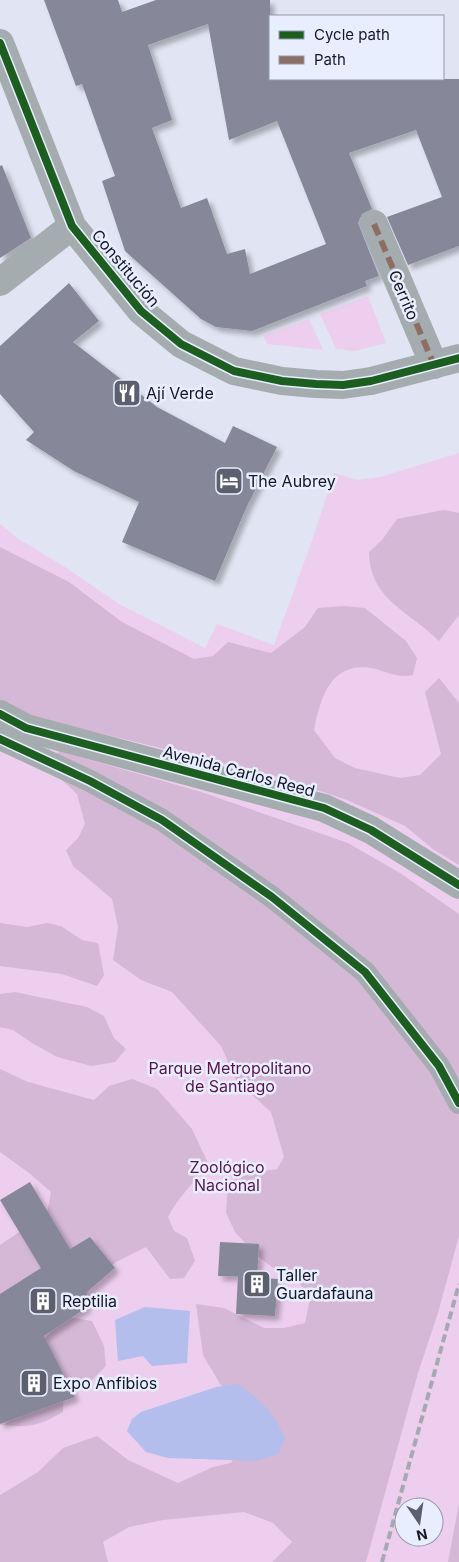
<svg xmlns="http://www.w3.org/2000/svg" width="459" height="1562" font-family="Inter,sans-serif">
<defs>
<filter id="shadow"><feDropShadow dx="4.5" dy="4.5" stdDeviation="2.5" flood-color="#0004"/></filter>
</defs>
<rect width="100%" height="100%" fill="#e1e4f2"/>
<g fill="#edceee" fill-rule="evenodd">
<polygon points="368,296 386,343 355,351 336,349 320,314"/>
<polygon points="309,319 323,350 267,344 263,336"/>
<path d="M 459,453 L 459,1562 L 0,1562 L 0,524 L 17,538 L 65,567 L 119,604 L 205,648 L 217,624 L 274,645 L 313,538 L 334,473 L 357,480 L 380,477 ZM 404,1507 L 434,1507 L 434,1537 L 404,1537 Z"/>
</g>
<g fill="#d5b7d6">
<path d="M 444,510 L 459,513 L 459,615 L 439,641 C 409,611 370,600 369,552 L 382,540 L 397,519 Z"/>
<path d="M 0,547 L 69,582 L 122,622 L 194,659 L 213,656 L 228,642 L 271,653 L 305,627 L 318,608 L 344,606 L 365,608 L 406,641 L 417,658 L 413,675 C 399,678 389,673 376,669 C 332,659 321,695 314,730 L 335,758 L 355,768 L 400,778 L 420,775 L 441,754 L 425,692 L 439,678 L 459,703 L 459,865 L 433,849 L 405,826 L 347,800 L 275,776 L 29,716 L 0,702 Z"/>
<polygon points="59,751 201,792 348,843 400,873 459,914 459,1236 438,1313 418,1373 366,1562 272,1562 292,1542 273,1523 244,1512 163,1520 129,1527 103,1542 108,1562 0,1562 0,1495 38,1472 63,1448 97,1436 128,1460 178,1483 213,1467 231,1463 251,1430 235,1398 220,1384 203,1355 196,1304 224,1308 264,1328 284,1328 305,1323 310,1299 300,1284 280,1273 256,1255 235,1232 226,1213 228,1182 247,1174 277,1169 284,1157 271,1112 236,1080 221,1046 172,992 141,980 113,960 118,927 112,899 73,866 66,850 78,838 85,824 77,794 49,768"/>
<polygon points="0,923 27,927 47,923 61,926 82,940 98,943 104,975 97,986 62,974 0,966"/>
<polygon points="15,992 87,1007 104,1016 114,1038 126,1049 115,1062 92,1066 57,1057 32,1043 13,1030 0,1027 0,994"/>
<path d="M 0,1069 L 28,1082 L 94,1100 L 109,1086 L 132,1079 L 157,1089 L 192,1129 L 208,1163 C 196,1182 178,1196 168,1217 L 174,1231 L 187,1238 L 195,1261 L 184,1278 L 170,1279 L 146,1247 L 116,1262 L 101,1276 L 50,1290 L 42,1342 L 63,1316 L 92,1321 L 104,1346 L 106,1366 L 85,1387 L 64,1392 L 63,1412 C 40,1426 27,1428 0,1425 L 0,1245 L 47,1213 L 51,1192 L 29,1173 L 0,1152 Z"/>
<polygon points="459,1504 459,1562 448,1562"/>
</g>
<g fill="#b3beed">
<polygon points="145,1307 190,1311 187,1363 152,1366 143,1356 118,1361 115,1320"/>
<path d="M 237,1384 C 259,1397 276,1415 285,1439 L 278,1454 L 257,1461 L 168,1458 L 146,1452 L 127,1431 L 132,1419 L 141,1412 L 216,1387 Z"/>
</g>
<g fill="#868899" fill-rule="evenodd" filter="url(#shadow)">
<path d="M 44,0 L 118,0 L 122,12 L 156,0 L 270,0 L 270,79 L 459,79 L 459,246 L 408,265 L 387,217 L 442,197 L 416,130 L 349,153 L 372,209 L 362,214 L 358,223 L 379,276 L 365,281 L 367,286 L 252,331 L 216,327 L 201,319 L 125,251 L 102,181 L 115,176 L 82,84 L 76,86 ZM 208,24 L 229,140 L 277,121 L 326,244 L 250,274 L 245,249 L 227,254 L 207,198 L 181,208 L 152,128 L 172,120 L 148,45 Z"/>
<polygon points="2,165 31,238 0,258 0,166"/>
<polygon points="69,283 99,321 73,342 157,407 225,443 233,426 277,447 247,506 215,581 122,542 139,502 74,471 26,440 34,432 0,394 0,346"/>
<polygon points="30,1182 70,1249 90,1237 115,1268 87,1292 86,1308 44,1336 75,1397 0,1424 0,1294 41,1268 0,1200"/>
<polygon points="220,1242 259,1244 257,1277 218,1276"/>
<polygon points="238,1276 278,1279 275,1316 236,1314"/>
</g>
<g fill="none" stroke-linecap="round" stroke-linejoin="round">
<polyline stroke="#a5acb0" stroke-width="22" points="0,739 90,781 162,820 272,897 365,972 439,1066 459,1103"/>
<g stroke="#a5acb0" stroke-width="28">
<polyline points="0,43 72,226 141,311 181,344 234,371 282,381 316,384 343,385 371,381 459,358"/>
<polyline points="374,224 434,365"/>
<polyline points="0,282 72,226"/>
<polyline points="0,714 26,728 324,808 371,830 459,885"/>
</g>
<polyline stroke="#a5a9b1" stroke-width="4" stroke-dasharray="8 4" stroke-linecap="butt" points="382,1562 459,1284"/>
<polyline stroke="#8d6e63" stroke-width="6" stroke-dasharray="12 6" stroke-linecap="butt" points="374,224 434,365"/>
<defs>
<g id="cycleway">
<polyline points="0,43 72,226 141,311 181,344 234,371 282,381 316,384 343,385 371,381 459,358"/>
<polyline points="0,714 26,728 324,808 371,830 459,885"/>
<polyline points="0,739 90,781 162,820 272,897 365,972 439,1066 459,1103"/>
</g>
</defs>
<use href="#cycleway" stroke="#e9eeff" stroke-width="11"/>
<use href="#cycleway" stroke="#1b5e20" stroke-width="8"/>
</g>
<defs>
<symbol id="restaurant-square" viewBox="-11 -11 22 22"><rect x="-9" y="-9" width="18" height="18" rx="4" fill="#5c5f6d" stroke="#e9eeff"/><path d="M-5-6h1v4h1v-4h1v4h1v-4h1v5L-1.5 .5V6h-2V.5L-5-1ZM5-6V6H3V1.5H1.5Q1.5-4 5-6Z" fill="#fff"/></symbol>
<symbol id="hotel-square" viewBox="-11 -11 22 22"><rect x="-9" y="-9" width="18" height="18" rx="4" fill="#5c5f6d" stroke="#e9eeff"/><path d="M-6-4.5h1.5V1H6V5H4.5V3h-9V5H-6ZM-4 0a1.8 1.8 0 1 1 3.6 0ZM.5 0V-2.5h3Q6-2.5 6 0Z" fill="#fff"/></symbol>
<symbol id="building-square" viewBox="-11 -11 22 22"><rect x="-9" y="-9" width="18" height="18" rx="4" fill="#5c5f6d" stroke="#e9eeff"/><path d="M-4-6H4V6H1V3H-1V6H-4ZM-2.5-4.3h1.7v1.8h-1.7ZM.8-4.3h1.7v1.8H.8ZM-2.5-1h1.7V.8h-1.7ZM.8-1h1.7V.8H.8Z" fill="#fff"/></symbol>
</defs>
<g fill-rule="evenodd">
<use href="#restaurant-square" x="111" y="377" width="32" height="32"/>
<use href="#hotel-square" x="213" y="465" width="32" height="32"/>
<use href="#building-square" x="241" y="1268" width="32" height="32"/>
<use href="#building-square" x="27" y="1285" width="32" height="32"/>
<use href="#building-square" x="18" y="1367" width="32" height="32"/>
</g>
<g text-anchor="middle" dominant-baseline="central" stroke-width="5" stroke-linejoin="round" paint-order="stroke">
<g font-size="16" fill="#141726" stroke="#e9eeff">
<text transform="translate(126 268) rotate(50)">Constitución</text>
<text transform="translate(404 295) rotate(67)">Cerrito</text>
<text transform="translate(239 771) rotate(15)">Avenida Carlos Reed</text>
</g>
<g font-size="16" fill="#141726" stroke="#e9eeff" text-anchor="start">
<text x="146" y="393">Ají Verde</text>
<text x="248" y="481">The Aubrey</text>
<text x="276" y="1275">Taller<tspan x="276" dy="18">Guardafauna</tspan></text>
<text x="62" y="1301">Reptilia</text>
<text x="53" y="1383">Expo Anfibios</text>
</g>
<g font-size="16" fill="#58144f" stroke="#e9eeff">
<text x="230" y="1068">Parque Metropolitano<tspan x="230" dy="18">de Santiago</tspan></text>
<text x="227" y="1167">Zoológico<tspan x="227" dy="18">Nacional</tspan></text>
</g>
</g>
<rect x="269" y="15" width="175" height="65" fill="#e9eeff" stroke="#9498a8"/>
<rect x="279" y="31" width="25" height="8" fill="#1b5e20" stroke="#9498a8"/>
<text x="314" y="40" font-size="15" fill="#141726">Cycle path</text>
<rect x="279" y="56" width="25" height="8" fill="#8d6e63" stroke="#9498a8"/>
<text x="314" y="65" font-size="15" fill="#141726">Path</text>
<g transform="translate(419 1522) rotate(167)"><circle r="24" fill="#e9eeff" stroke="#9498a8"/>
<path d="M0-4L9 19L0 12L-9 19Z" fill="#5c5f6d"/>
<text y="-8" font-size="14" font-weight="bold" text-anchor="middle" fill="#141726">N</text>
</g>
</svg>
